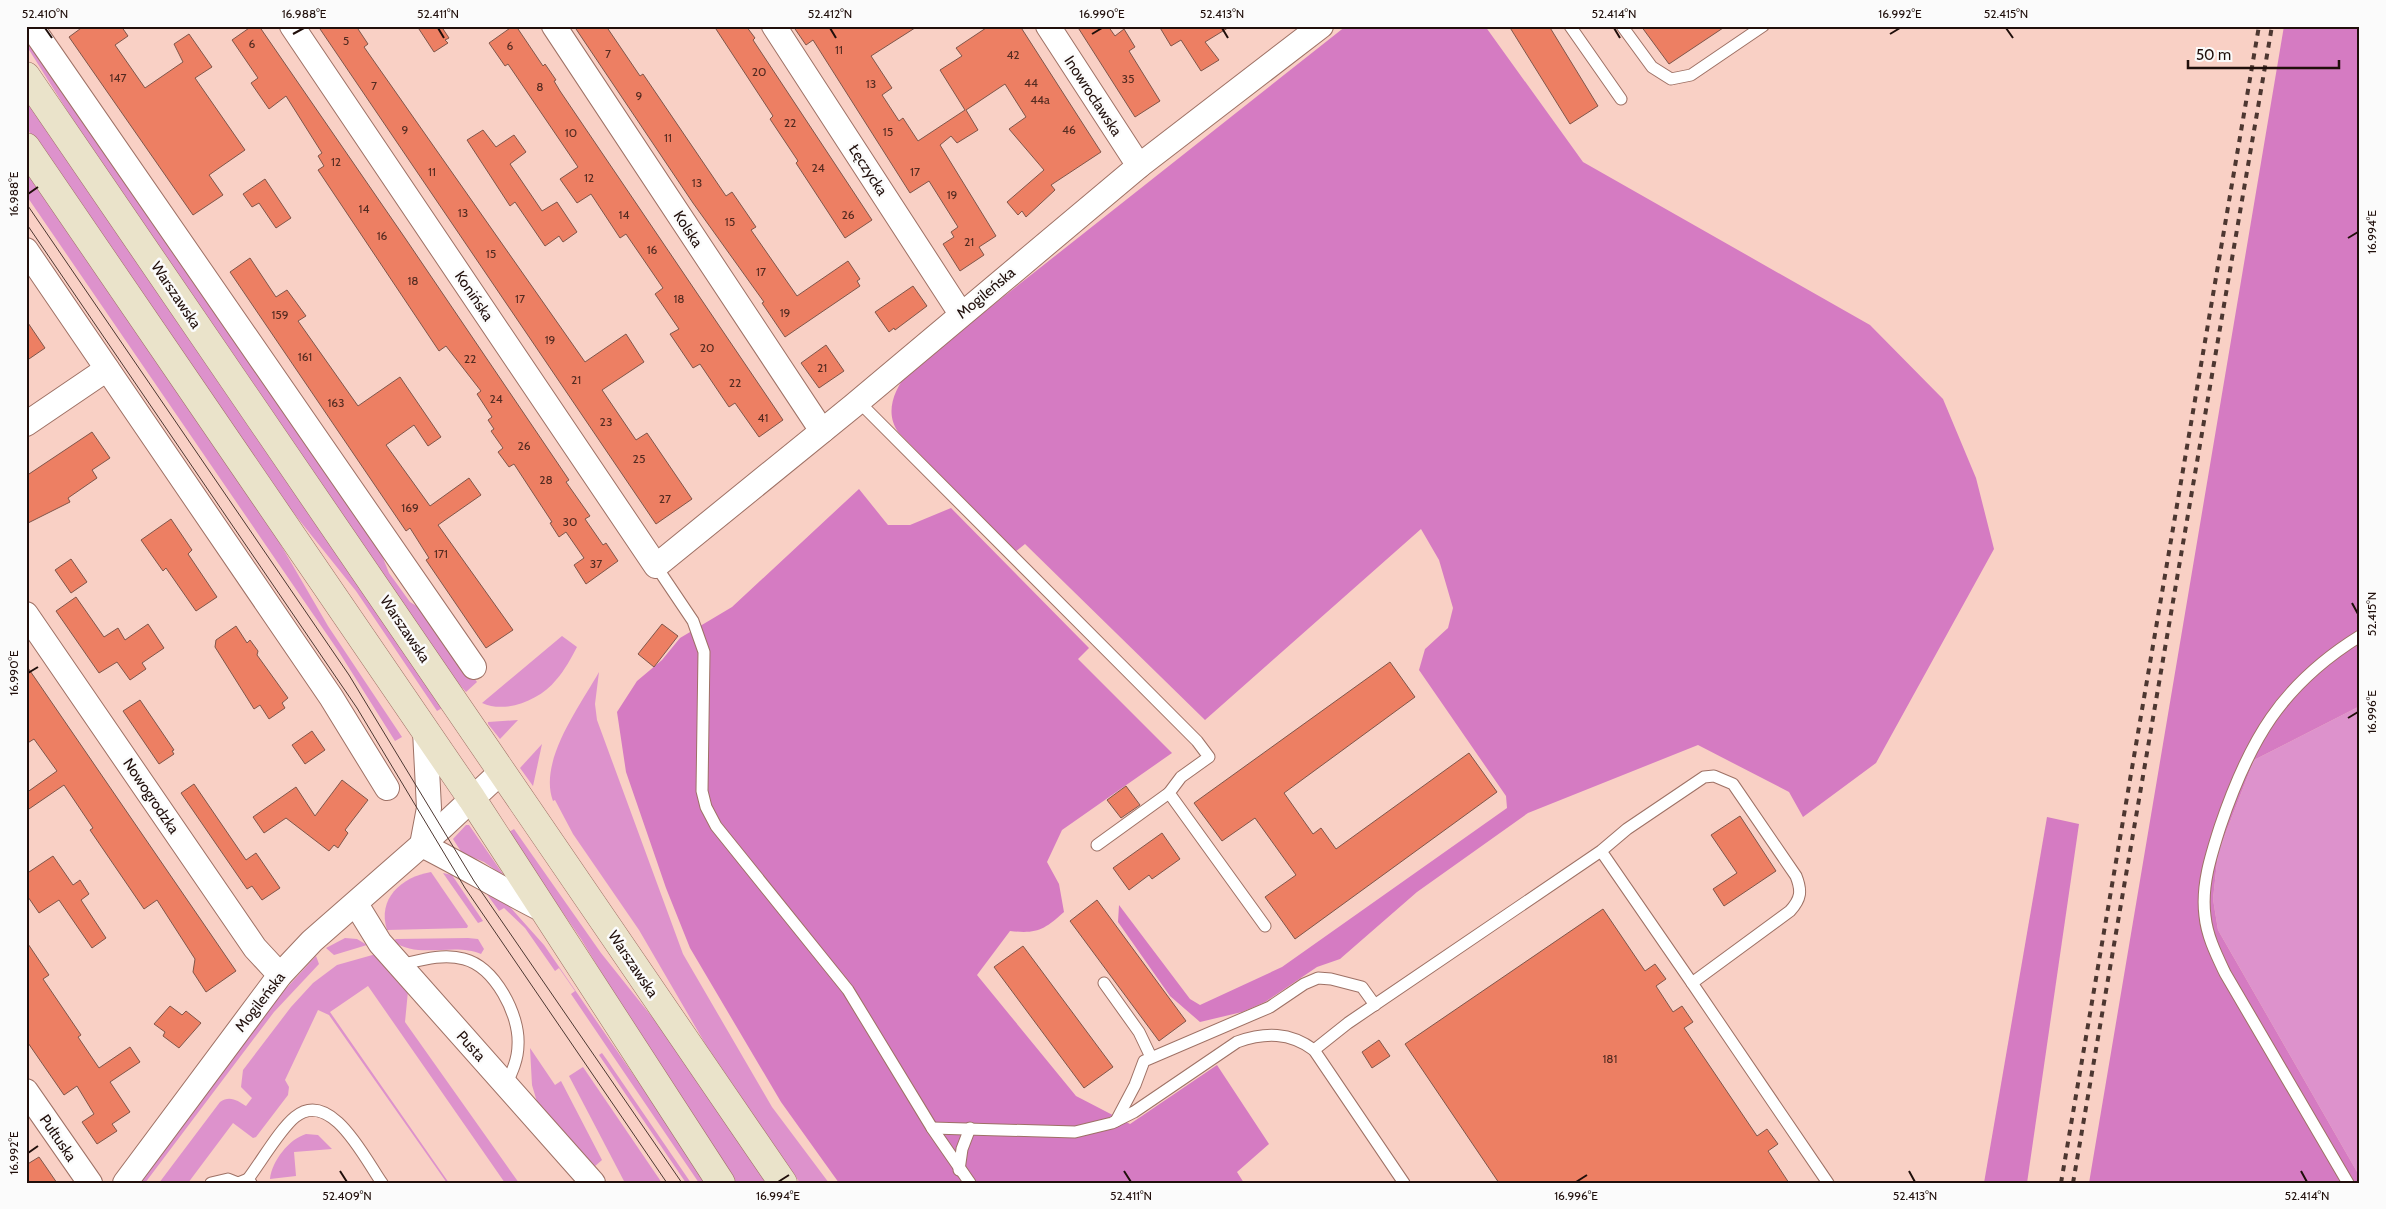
<svg xmlns="http://www.w3.org/2000/svg" width="2386" height="1209" font-family="Cabin,sans-serif">
<rect width="100%" height="100%" fill="#f9d0c5"/>
<g fill="#dd92cc">
<polygon points="26,31 379,548 389,573 410,602 423,610 467,677 472,675 477,682 466,692 450,674 100,163 26,45"/>
<polygon points="26,95 444,707 437,711 356,591 268,481 26,127"/>
<polygon points="26,166 271,528 328,626 402,737 395,741 339,652 26,195"/>
<path d="M 562,636 L 577,647 C 571,658 565,670 556,680 C 540,700 506,714 482,703 Z"/>
<path d="M 599,672 L 595,704 L 597,720 L 683,954 L 772,1107 L 829,1183 L 800,1183 L 706,1045 L 639,930 L 573,834 L 555,800 L 553,801 C 538,761 580,706 599,672 Z"/>
<polygon points="2360,706 2360,1177 2218,930 2213,899 2218,853 2254,760"/>
<polygon points="518,720 500,739 488,724 488,722"/>
<polygon points="542,744 533,786 520,768"/>
<polygon points="466,825 469,825 505,877 484,862 462,853 453,839"/>
<polygon points="514,829 601,953 688,1062 770,1183 735,1183 680,1102 581,939 510,836 509,832"/>
<path d="M 431,872 L 468,926 L 467,928 L 387,930 C 377,899 401,877 431,872 Z"/>
<polygon points="443,873 452,875 483,921 478,923"/>
<polygon points="486,893 502,898 544,945 708,1183 699,1183 571,994 575,991 559,968 555,971 525,928 504,908 499,911"/>
<polygon points="345,938 357,939 367,945 334,955 326,948"/>
<path d="M 468,938 L 478,939 L 484,949 L 481,954 C 454,942 418,960 393,941 L 396,939 Z"/>
<path d="M 376,954 L 408,991 L 405,1022 L 519,1183 L 505,1183 L 368,986 L 330,1012 L 449,1183 L 447,1183 L 329,1015 L 318,1010 L 285,1080 L 289,1087 L 288,1095 L 256,1137 L 253,1138 L 233,1123 L 188,1183 L 159,1183 L 220,1102 C 230,1095 238,1101 246,1106 L 252,1098 L 241,1087 L 243,1070 L 291,1007 L 313,983 L 337,965 Z"/>
<polygon points="316,956 319,964 274,1012 145,1183 139,1183 268,1008"/>
<polygon points="530,1048 555,1085 561,1081 602,1160 594,1167 537,1102 532,1085"/>
<polygon points="602,1053 607,1060 691,1183 686,1183 599,1055"/>
<polygon points="583,1067 662,1183 625,1183 569,1076"/>
<path d="M 306,1134 L 318,1135 L 332,1149 L 294,1152 L 296,1176 L 270,1179 C 272,1161 289,1139 306,1134 Z"/>
</g>
<g fill="#d57bc2">
<path d="M 1346,26 L 1485,26 L 1583,162 L 1870,325 L 1943,399 L 1976,478 L 1994,549 L 1876,763 L 1803,817 L 1789,792 L 1698,745 L 1528,813 L 1417,892 L 1340,959 L 1317,967 L 1265,1002 L 1242,1012 L 1200,1022 L 1170,996 L 1118,922 L 1119,905 L 1190,999 L 1200,1005 L 1282,967 L 1507,808 L 1506,796 L 1419,670 L 1425,649 L 1448,628 L 1453,608 L 1439,560 L 1421,529 L 1205,720 L 1025,544 L 1015,552 L 899,433 C 884,413 894,391 907,373 Z"/>
<polygon points="2284,26 2360,26 2360,706 2254,760 2218,853 2213,899 2218,930 2360,1177 2360,1183 2089,1183"/>
<path d="M 859,489 L 888,525 L 910,525 L 951,508 L 1089,648 L 1078,659 L 1172,753 L 1062,830 L 1047,862 L 1059,884 L 1064,912 C 1044,930 1037,934 1010,931 L 977,975 L 1076,1096 L 1130,1124 L 1217,1065 L 1269,1144 L 1237,1172 L 1244,1183 L 839,1183 L 781,1102 L 690,948 L 666,888 L 626,772 L 617,712 L 637,681 L 662,660 L 680,638 L 732,607 Z"/>
<polygon points="2047,817 2079,824 2027,1183 1984,1183"/>
</g>
<g fill="#ed7f63" stroke="#80564a">
<polygon points="84,26 121,26 128,36 115,45 145,88 183,62 174,44 189,34 212,67 195,78 245,150 209,175 223,195 193,215 69,37"/>
<polygon points="252,26 259,26 405,238 569,480 566,482 590,516 585,519 603,545 606,543 618,561 586,584 574,565 584,558 566,532 559,537 550,523 552,522 514,464 509,467 498,452 503,448 491,431 494,429 488,420 492,417 477,394 481,391 446,346 439,351 318,170 324,166 318,156 322,153 286,96 269,109 251,83 258,78 232,40"/>
<polygon points="318,26 356,26 368,44 364,47 585,362 626,334 644,362 602,390 636,440 647,433 692,499 656,524"/>
<polygon points="417,26 441,26 449,38 445,40 448,43 434,52"/>
<polygon points="513,26 516,26 543,66 545,64 556,80 554,81 560,91 783,420 759,437 735,403 729,407 700,364 693,368 670,334 679,329 655,294 663,288 626,234 620,238 591,194 577,203 560,179 578,167 508,64 505,66 489,43"/>
<polygon points="574,26 606,26 640,76 643,74 726,196 732,192 756,227 751,230 797,296 848,261 860,279 857,281 860,286 785,337 762,303 764,302 693,203"/>
<polygon points="714,26 746,26 755,38 753,40 872,220 845,238 796,163 798,161 770,119 773,116"/>
<polygon points="793,26 918,26 871,56 892,88 882,95 899,121 903,118 918,141 965,110 940,70 962,56 956,48 989,26 1020,26 1101,152 1051,185 1055,190 1026,217 1022,211 1018,215 1007,202 1044,170 1009,129 1026,117 1005,84 966,110 978,130 957,143 951,136 940,145 996,236 979,247 984,255 960,271 943,244 954,237 951,232 958,227 929,181 910,193 813,40 806,45"/>
<polygon points="1077,26 1108,26 1115,36 1124,29 1135,47 1129,51 1160,101 1135,117"/>
<polygon points="1159,26 1231,26 1205,42 1219,60 1201,71 1181,40 1171,46"/>
<polygon points="1509,26 1549,26 1598,106 1570,124"/>
<polygon points="1641,26 1726,26 1669,64"/>
<polygon points="483,130 496,147 514,135 526,152 510,164 542,211 557,202 577,232 563,242 559,236 545,246 515,202 510,206 467,140"/>
<polygon points="265,179 291,218 276,228 259,203 252,207 243,194"/>
<polygon points="250,258 276,297 287,290 306,316 298,321 358,406 400,377 441,437 428,446 414,425 386,445 430,506 469,478 481,495 438,525 513,630 486,648 426,560 429,558 410,528 406,531 230,272"/>
<polygon points="913,286 927,306 895,330 894,328 889,332 875,312"/>
<polygon points="26,320 45,348 26,361"/>
<polygon points="826,345 844,371 819,388 801,363"/>
<polygon points="92,432 110,458 92,470 97,478 68,498 70,502 26,524 26,476"/>
<polygon points="171,519 192,550 188,554 217,597 196,611 166,568 163,571 141,540"/>
<polygon points="71,559 87,582 71,593 55,570"/>
<polygon points="76,597 104,637 118,628 125,640 148,624 164,648 142,663 146,669 130,680 117,662 99,673 56,611"/>
<polygon points="662,624 678,636 654,667 638,654"/>
<polygon points="236,626 247,643 250,640 258,651 257,655 288,698 282,703 285,708 269,719 260,705 254,709 215,647 216,640"/>
<polygon points="1390,662 1415,697 1284,793 1313,834 1321,828 1336,849 1469,753 1497,792 1295,939 1265,897 1296,875 1255,818 1222,841 1194,803"/>
<polygon points="26,665 236,971 206,992 193,972 195,959 157,900 144,909 90,830 93,828 64,785 26,811 26,793 57,771 34,739 26,744"/>
<polygon points="140,700 174,750 172,751 174,754 159,764 123,711"/>
<polygon points="312,731 325,750 305,764 292,745"/>
<polygon points="342,780 368,800 345,830 348,833 338,848 334,845 329,851 286,818 264,833 253,817 296,787 315,816"/>
<polygon points="194,784 246,860 256,853 280,888 262,900 252,886 247,889 181,793"/>
<polygon points="1126,786 1140,805 1121,818 1107,800"/>
<polygon points="1740,816 1776,871 1724,906 1713,889 1737,873 1711,835"/>
<polygon points="1162,833 1180,859 1152,879 1149,875 1129,890 1113,868"/>
<polygon points="53,856 73,885 80,880 89,894 81,900 106,938 92,948 59,900 39,913 26,894 26,874"/>
<polygon points="1097,900 1186,1021 1159,1041 1070,921"/>
<polygon points="1603,909 1645,971 1655,964 1666,979 1656,986 1673,1012 1682,1006 1693,1022 1684,1028 1757,1136 1767,1129 1778,1144 1768,1151 1789,1183 1499,1183 1405,1044"/>
<polygon points="26,941 49,975 43,979 81,1035 78,1037 99,1068 130,1047 140,1062 110,1082 130,1112 112,1124 117,1131 97,1144 82,1122 94,1114 77,1086 64,1095 26,1040"/>
<polygon points="1023,946 1113,1067 1084,1088 994,967"/>
<polygon points="170,1006 182,1015 186,1011 201,1023 179,1048 163,1036 165,1032 154,1024"/>
<polygon points="1379,1040 1390,1056 1372,1068 1362,1052"/>
<polygon points="39,1157 46,1167 57,1183 26,1183 26,1165"/>
</g>
<g fill="none" stroke-linecap="round" stroke-linejoin="round">
<defs>
<g id="service">
<polyline points="1570,26 1621,99"/>
<polyline points="1622,26 1652,67 1671,79 1691,75 1763,26"/>
<polyline points="858,401 1197,741 1209,757 1181,777 1169,793 1265,926"/>
<polyline points="656,566 693,621 704,652 702,791 706,807 716,826 848,990 932,1128 970,1183"/>
<polyline points="1097,845 1169,793"/>
<path d="M 400,965 C 421,960 443,953 464,959 C 495,967 520,1015 518,1045 C 518,1059 512,1072 506,1085"/>
<polyline points="1104,983 1139,1032 1151,1057"/>
<polyline points="1692,983 1828,1183"/>
<path d="M 1314,1050 L 1348,1023 L 1601,851 L 1627,829 L 1704,777 L 1714,776 L 1733,784 L 1796,876 C 1802,891 1801,899 1790,911 L 1692,983 L 1601,851"/>
<polyline points="1116,1121 1135,1085 1144,1061 1270,1007 1304,984 1318,978 1331,979 1362,987 1375,1005"/>
<path d="M 932,1128 L 1075,1132 L 1112,1123 L 1134,1112 L 1237,1042 C 1265,1032 1290,1032 1314,1050 L 1404,1183"/>
<polyline points="959,1170 962,1149 970,1128"/>
<polyline points="211,1183 228,1179 238,1183 248,1179"/>
<path d="M 251,1183 L 248,1179 C 261,1162 280,1129 295,1117 C 331,1088 365,1159 382,1183"/>
<path d="M 2348,1183 L 2225,973 C 2216,954 2207,936 2205,916 C 2201,886 2211,855 2220,827 C 2249,741 2281,685 2360,636"/>
</g>
<g id="minor">
<polyline points="31,26 474,667"/>
<polyline points="292,26 656,566 853,406 1139,166 1321,26"/>
<polyline points="554,26 822,431"/>
<polyline points="774,26 961,314"/>
<polyline points="1048,26 1139,166"/>
<polyline points="26,250 331,697 387,788"/>
<polyline points="26,424 107,369"/>
<polyline points="26,614 255,948 280,975"/>
<path d="M 422,845 C 464,866 503,890 545,911"/>
<polyline points="422,845 429,808 425,731"/>
<polyline points="356,904 380,943 593,1183"/>
<polyline points="26,1091 90,1183"/>
<polyline points="125,1183 280,975 312,941 441,828 502,771"/>
</g>
<g id="secondary">
<polyline points="26,76 783,1183"/>
<polyline points="26,147 472,799 721,1183"/>
</g>
</defs>
<use href="#service" stroke="#9e7165" stroke-width="13"/>
<use href="#minor" stroke="#9e7165" stroke-width="26"/>
<use href="#secondary" stroke="#9e7165" stroke-width="29"/>
<use href="#service" stroke="#fff" stroke-width="11"/>
<use href="#minor" stroke="#fff" stroke-width="24"/>
<use href="#secondary" stroke="#eae3ca" stroke-width="28"/>
<g stroke="#4d3731" stroke-width="1">
<polyline points="26,203 349,675 474,881 682,1183"/>
<polyline points="26,223 357,708 465,888 667,1183"/>
</g>
<g stroke="#4d3731" stroke-width="4" stroke-dasharray="6 6" stroke-linecap="butt">
<polyline points="2061,1183 2259,26"/>
<polyline points="2073,1183 2272,26"/>
</g>
</g>
<path fill="none" stroke="#200f0b" stroke-width="2" d="M 45,28 L 52,38M 438,28 L 444,38M 830,28 L 836,38M 1222,28 L 1228,38M 1614,28 L 1620,38M 2006,28 L 2013,38M 293,34 L 304,28M 1092,34 L 1102,28M 1890,34 L 1900,28M 28,194 L 38,187M 2348,238 L 2358,232M 2352,603 L 2358,614M 28,673 L 38,667M 2348,718 L 2358,712M 28,1153 L 38,1146M 340,1171 L 347,1182M 1124,1171 L 1131,1182M 1909,1171 L 1915,1182M 2301,1171 L 2307,1182M 778,1182 L 789,1175M 1576,1182 L 1587,1175"/>
<g text-anchor="middle" dominant-baseline="central" stroke-width="5" stroke-linejoin="round" paint-order="stroke">
<g font-size="12" fill="#532b21">
<text x="346" y="40">5</text>
<text x="252" y="43">6</text>
<text x="510" y="45">6</text>
<text x="839" y="49">11</text>
<text x="608" y="53">7</text>
<text x="1013" y="54">42</text>
<text x="759" y="71">20</text>
<text x="118" y="77">147</text>
<text x="1128" y="78">35</text>
<text x="1031" y="82">44</text>
<text x="871" y="83">13</text>
<text x="374" y="85">7</text>
<text x="540" y="86">8</text>
<text x="639" y="95">9</text>
<text x="1040" y="99">44a</text>
<text x="790" y="122">22</text>
<text x="405" y="129">9</text>
<text x="1069" y="129">46</text>
<text x="888" y="131">15</text>
<text x="571" y="132">10</text>
<text x="668" y="137">11</text>
<text x="336" y="161">12</text>
<text x="818" y="167">24</text>
<text x="432" y="171">11</text>
<text x="915" y="171">17</text>
<text x="589" y="177">12</text>
<text x="697" y="182">13</text>
<text x="952" y="194">19</text>
<text x="364" y="208">14</text>
<text x="463" y="212">13</text>
<text x="624" y="214">14</text>
<text x="848" y="214">26</text>
<text x="730" y="221">15</text>
<text x="382" y="235">16</text>
<text x="969" y="241">21</text>
<text x="652" y="249">16</text>
<text x="491" y="253">15</text>
<text x="761" y="271">17</text>
<text x="413" y="280">18</text>
<text x="520" y="298">17</text>
<text x="679" y="298">18</text>
<text x="785" y="312">19</text>
<text x="280" y="314">159</text>
<text x="550" y="339">19</text>
<text x="707" y="347">20</text>
<text x="305" y="356">161</text>
<text x="470" y="358">22</text>
<text x="822" y="367">21</text>
<text x="576" y="379">21</text>
<text x="735" y="382">22</text>
<text x="496" y="398">24</text>
<text x="336" y="402">163</text>
<text x="763" y="417">41</text>
<text x="606" y="421">23</text>
<text x="524" y="445">26</text>
<text x="639" y="458">25</text>
<text x="546" y="479">28</text>
<text x="665" y="498">27</text>
<text x="410" y="507">169</text>
<text x="570" y="521">30</text>
<text x="441" y="553">171</text>
<text x="596" y="563">37</text>
<text x="1610" y="1058">181</text>
</g>
<g font-size="15" fill="#200f0b" stroke="#fbfbfb">
<text transform="translate(1093 96) rotate(57)">Inowrocławska</text>
<text transform="translate(868 170) rotate(57)">Łęczycka</text>
<text transform="translate(688 229) rotate(57)">Kolska</text>
<text transform="translate(986 293) rotate(-40)">Mogileńska</text>
<text transform="translate(176 295) rotate(56)">Warszawska</text>
<text transform="translate(474 296) rotate(56)">Konińska</text>
<text transform="translate(405 629) rotate(56)">Warszawska</text>
<text transform="translate(151 796) rotate(56)">Nowogrodzka</text>
<text transform="translate(633 964) rotate(56)">Warszawska</text>
<text transform="translate(260 1002) rotate(-52)">Mogileńska</text>
<text transform="translate(471 1046) rotate(48)">Pusta</text>
<text transform="translate(58 1138) rotate(56)">Pułtuska</text>
</g>
</g>
<rect width="2386" height="1209" fill="none" stroke="#fbfbfb" stroke-width="55"/>
<path d="M2188 60v8h151v-8" fill="none" stroke="#200f0b" stroke-width="2.5"/>
<text x="2196" y="60" font-size="15" fill="#200f0b" stroke="#fbfbfb" stroke-width="4" paint-order="stroke">50 m</text>
<rect x="28" y="28" width="2330" height="1154" fill="none" stroke="#200f0b" stroke-width="2"/>
<g font-size="12" text-anchor="middle" fill="#200f0b">
<text x="45" y="18">52.410°N</text>
<text x="304" y="18">16.988°E</text>
<text x="438" y="18">52.411°N</text>
<text x="830" y="18">52.412°N</text>
<text x="1102" y="18">16.990°E</text>
<text x="1222" y="18">52.413°N</text>
<text x="1614" y="18">52.414°N</text>
<text x="1900" y="18">16.992°E</text>
<text x="2006" y="18">52.415°N</text>
<text transform="translate(14 194) rotate(-90)" y="4">16.988°E</text>
<text transform="translate(2372 232) rotate(-90)" y="4">16.994°E</text>
<text transform="translate(2372 614) rotate(-90)" y="4">52.415°N</text>
<text transform="translate(14 673) rotate(-90)" y="4">16.990°E</text>
<text transform="translate(2372 712) rotate(-90)" y="4">16.996°E</text>
<text transform="translate(14 1153) rotate(-90)" y="4">16.992°E</text>
<text x="347" y="1200">52.409°N</text>
<text x="778" y="1200">16.994°E</text>
<text x="1131" y="1200">52.411°N</text>
<text x="1576" y="1200">16.996°E</text>
<text x="1915" y="1200">52.413°N</text>
<text x="2307" y="1200">52.414°N</text>
</g>
</svg>
